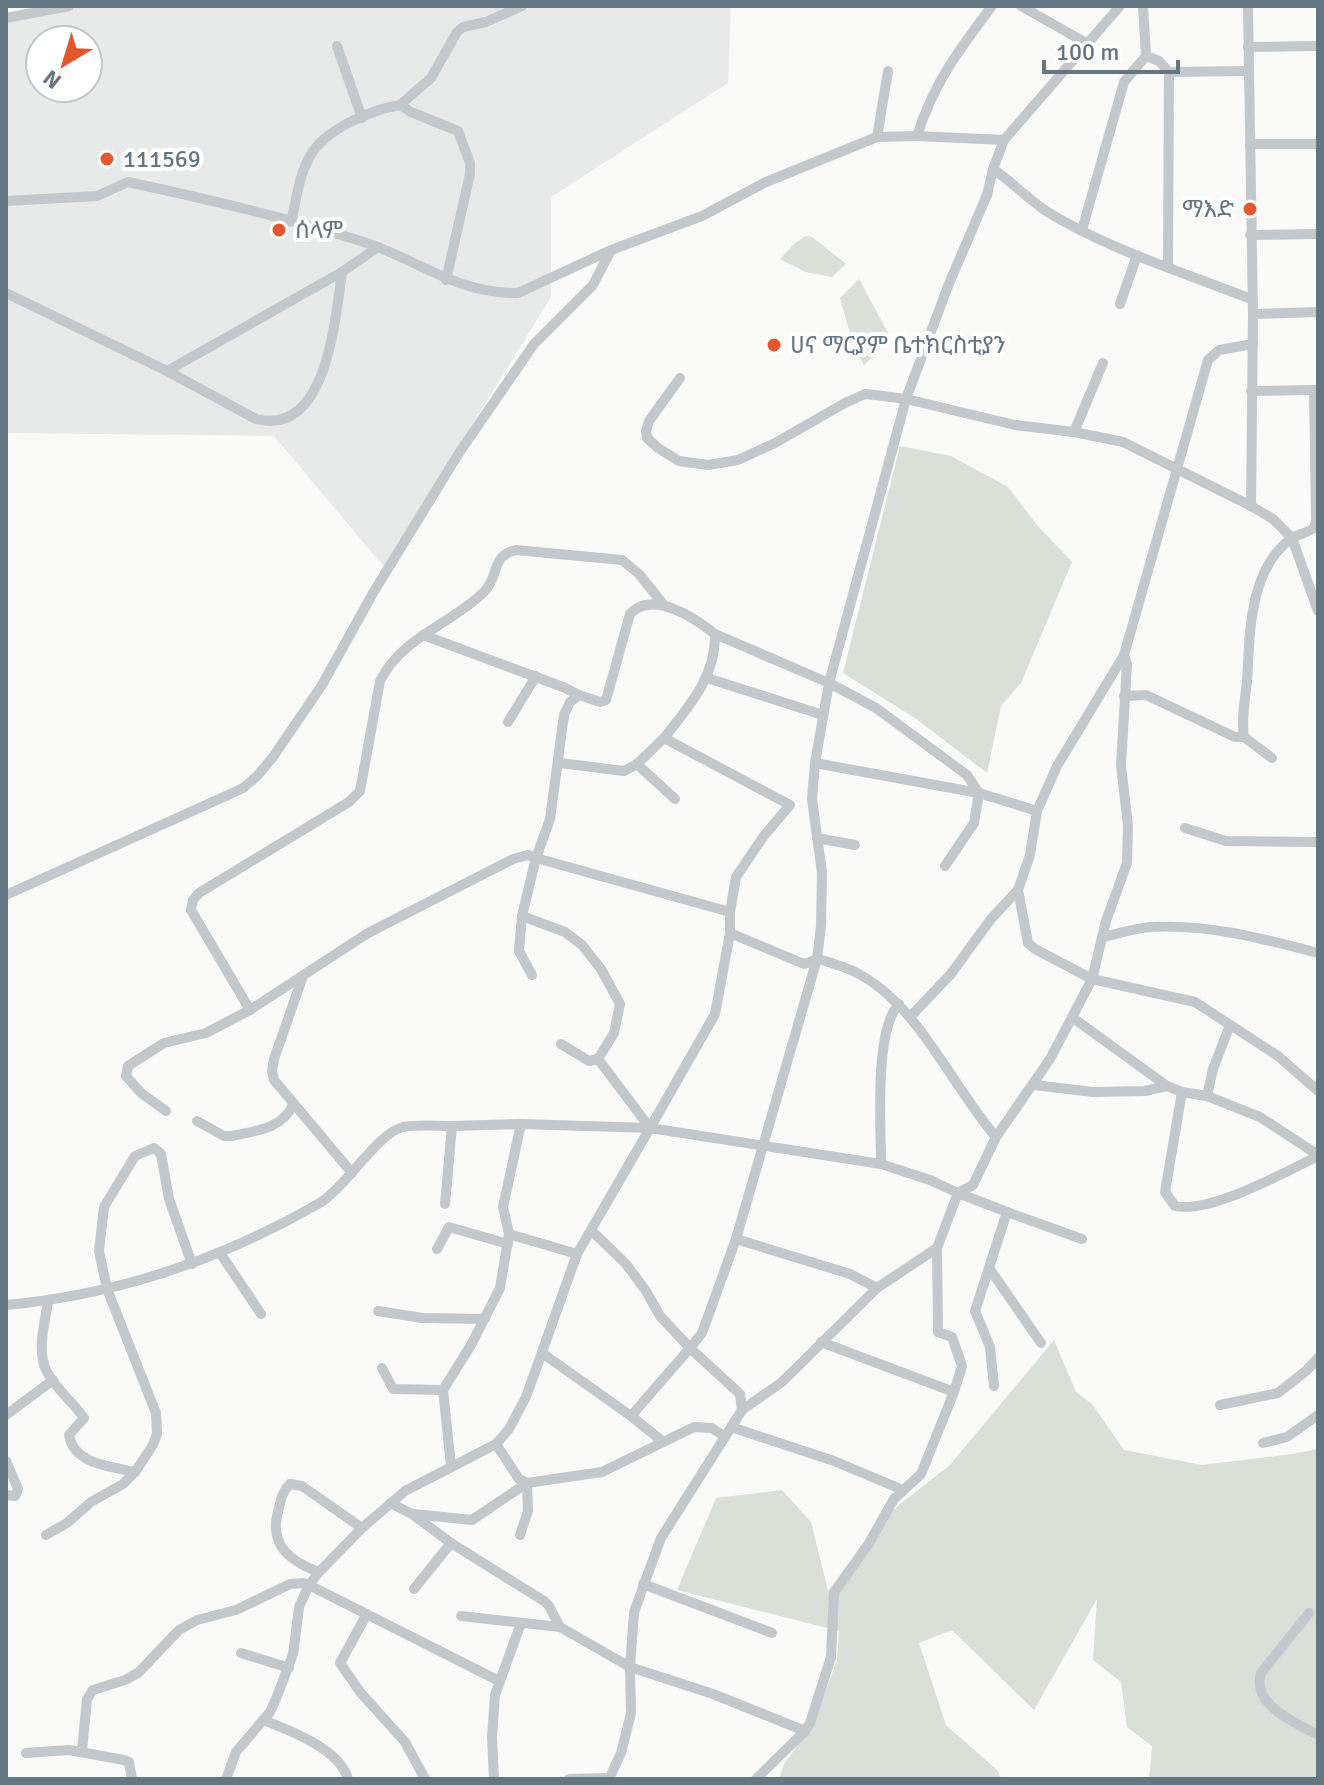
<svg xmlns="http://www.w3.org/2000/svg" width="1324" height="1785" font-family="Signika,'Noto Sans Ethiopic',sans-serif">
<rect width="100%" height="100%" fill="#fafaf8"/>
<path fill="#e8e9e9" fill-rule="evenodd" d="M 81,6 L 731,6 L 728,83 L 551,197 L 551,297 L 384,567 L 274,436 L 6,433 L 6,20 ZM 40,40 L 88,40 L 88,88 L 40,88 Z"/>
<g fill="#dadfd7">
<polygon points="806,236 812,237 846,264 832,277 806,272 780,259 795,243"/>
<polygon points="859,279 888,333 878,352 864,365 853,344 840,298"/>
<polygon points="900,446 951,456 1008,487 1037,525 1072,562 1021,683 1001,706 987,773 915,718 843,673"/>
<polygon points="1054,1340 1076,1392 1092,1404 1124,1450 1202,1465 1292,1454 1318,1449 1318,1779 1149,1779 1152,1746 1127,1727 1121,1682 1093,1660 1097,1599 1034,1710 952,1630 919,1643 946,1725 998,1771 1001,1779 779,1779 784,1764 811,1727 837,1661 839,1631 677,1590 716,1498 782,1490 811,1522 828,1591 868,1537 900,1504 950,1465"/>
</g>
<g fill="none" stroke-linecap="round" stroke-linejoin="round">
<g stroke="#c3c8cc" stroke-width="10">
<polyline points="1021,6 1088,44"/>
<polyline points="1143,6 1146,56 1159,61 1169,72"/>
<polyline points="1248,6 1253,314 1251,506 1273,519 1292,538 1318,611"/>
<polyline points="6,18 69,6"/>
<polyline points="337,46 362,118"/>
<polyline points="1248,47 1318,46"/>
<polyline points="400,105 431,78 457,32 463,27 486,22 522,6"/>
<path d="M 917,136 C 934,82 959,50 992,6"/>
<polyline points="877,137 888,71"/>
<polyline points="1250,144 1318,144"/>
<path d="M 993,169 C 1012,182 1027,198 1046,211 C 1109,250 1183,272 1251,299"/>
<path d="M 6,201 L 97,196 L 128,182 C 206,199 285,217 361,241 C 416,258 455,294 518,293 L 611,250 L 702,216 L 766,182 L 877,137 L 917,136 L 1004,140 L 1120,6"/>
<path d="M 291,222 C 296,201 299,175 310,156 C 325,129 371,110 400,105 L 411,112 L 458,131 L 470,163 L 470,174 L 446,280"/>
<polyline points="1082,230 1124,82 1146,56"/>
<polyline points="1250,235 1318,234"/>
<polyline points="1168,267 1169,72 1249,71"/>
<path d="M 6,293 L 167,371 L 256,419 C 327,437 335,320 342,272"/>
<polyline points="1120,304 1137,255"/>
<polyline points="1253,314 1318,312"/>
<polyline points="1253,344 1219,350 1208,360 1124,655 1057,766 1037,811 1030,855 1018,890 1028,943 1035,949 1092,979 1195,1002 1278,1056 1318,1091"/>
<polyline points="167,371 342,272 378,247"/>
<polyline points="680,378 649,421 646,431 647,438 658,448 679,461 708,465 738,460 775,443 845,403 865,394 875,395 906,399 1015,425 1074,432 1123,442 1251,506"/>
<polyline points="1251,391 1314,390"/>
<polyline points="1074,432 1103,363"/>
<path d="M 664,605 L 639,574 L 622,560 L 516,550 C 490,556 500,576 484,592 C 450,625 402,637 380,681 L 360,791 L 349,802 L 199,893 L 193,900 L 191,910 L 250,1010 L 368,933 L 513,859 L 528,855 L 536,858 L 550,819 L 564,715 L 570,702 L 579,695 L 600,702 L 606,700 L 630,614 C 653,589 696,619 715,634 C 716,677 689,706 664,738 L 790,805 L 763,837 L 736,877 L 730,912 L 730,933 L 715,1014 L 650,1128 L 881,1164 L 930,1180 L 958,1193 L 973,1185 L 996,1137 L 1050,1059 L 1092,979 L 1106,921 L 1127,863 L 1128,826 L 1121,765 L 1127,664 L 1124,655"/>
<polyline points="715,634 829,683 876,708 967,775 979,793 974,823 945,866"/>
<polyline points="423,635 563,687 579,695"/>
<polyline points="707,678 823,715"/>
<path d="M 1124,696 L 1146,695 L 1235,737 L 1244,737 C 1241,720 1245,700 1247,682 C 1250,636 1248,569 1292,538 C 1298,534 1307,533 1314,528 L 1316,521 L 1314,390 L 1318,390"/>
<polyline points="508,722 536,676"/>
<polyline points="1244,737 1272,758"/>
<polyline points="560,763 624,771 637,764 664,738"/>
<polyline points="815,763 979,793 1037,811"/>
<polyline points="637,764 675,799"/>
<polyline points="1185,828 1226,841 1318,842"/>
<polyline points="817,838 855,845"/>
<polyline points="6,895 228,795 243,788 257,776 273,757 322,685 373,593 459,453 534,344 593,285 611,250"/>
<polyline points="522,916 519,951 532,975"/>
<path d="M 730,933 L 804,964 C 808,963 812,961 816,960 C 820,959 829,962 834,964 C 910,984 947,1081 996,1137"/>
<path d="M 1104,937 C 1119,933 1136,928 1152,927 C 1209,924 1264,939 1318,953"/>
<polyline points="303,976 274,1059 272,1071 274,1080 352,1173"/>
<polyline points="910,1017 950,975 991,919 1018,890"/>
<polyline points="1073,1018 1167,1086"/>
<polyline points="561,1044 589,1061 598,1059"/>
<polyline points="1034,1085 1093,1092 1145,1091 1167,1086 1182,1092 1207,1096 1260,1117 1318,1155"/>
<path d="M 1182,1092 L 1165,1192 L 1175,1206 C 1209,1214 1286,1172 1318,1156"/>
<polyline points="1207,1096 1213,1069 1230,1025"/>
<polyline points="166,1111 141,1093 126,1076 128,1066 164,1043 206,1033 250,1010"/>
<path d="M 197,1121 L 224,1136 L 232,1136 C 255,1131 282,1129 293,1105"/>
<polyline points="650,1128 598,1059 614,1033 620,1004 601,969 582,945 565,932 522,916 536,858 730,912"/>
<path d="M 881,1164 C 881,1127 874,1030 899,1004"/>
<polyline points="1007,1212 1082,1239"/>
<polyline points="591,1230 626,1264 646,1291 660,1316 690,1348 631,1416"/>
<polyline points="509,1234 577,1254"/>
<polyline points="437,1249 449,1227 508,1244"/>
<polyline points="220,1253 261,1314"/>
<polyline points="989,1268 1041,1343"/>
<polyline points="877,1288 937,1248 958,1193 1007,1212 975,1311 990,1347 994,1386"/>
<path d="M 48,1301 C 45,1323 36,1351 47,1372 C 56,1389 73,1402 84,1418 L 69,1435 C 74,1465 111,1466 135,1472"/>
<path d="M 6,1305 C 116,1295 222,1259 318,1204 C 345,1189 377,1133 403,1127 C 418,1124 437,1126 452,1126 L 445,1204"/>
<polyline points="378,1311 422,1318 485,1319"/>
<polyline points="821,1342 954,1392 962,1366 952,1337 938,1332 937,1248"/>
<polyline points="542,1353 631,1416 662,1441"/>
<polyline points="382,1368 393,1389 443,1390"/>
<polyline points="1220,1405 1278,1393 1306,1371 1318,1358"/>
<polyline points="742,1410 740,1394 690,1348 702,1333 736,1239 817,959 821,926 822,873 812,799 815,763 829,683 906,399 948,286 987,195 993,169 1004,140"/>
<polyline points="6,1415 53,1380"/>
<polyline points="731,1427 834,1461 903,1490"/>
<polyline points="1263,1443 1287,1437 1318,1415"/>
<polyline points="496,1444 519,1479 527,1483 602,1472 694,1427 712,1428 725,1437"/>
<polyline points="6,1461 18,1489 15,1496 6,1495"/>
<polyline points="451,1466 443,1390 471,1345 500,1288 509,1234 503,1207 521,1124"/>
<polyline points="390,1503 412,1514 451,1543 544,1601 549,1606 560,1627"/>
<polyline points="414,1514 472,1520 527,1483 528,1511 520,1535"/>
<polyline points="46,1535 67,1523 91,1502 123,1484 135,1472 153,1445 157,1434 156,1413 107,1289 99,1251 104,1207 135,1156 154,1148 161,1154 169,1199 192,1264"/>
<path d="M 319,1572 C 287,1560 268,1543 279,1508 C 281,1498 283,1491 290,1484 L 302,1486 L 362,1528"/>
<polyline points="643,1584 772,1633"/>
<polyline points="414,1589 451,1543"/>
<path d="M 1309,1613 L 1261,1673 C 1251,1705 1295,1722 1318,1735"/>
<polyline points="367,1614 340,1663 360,1692 405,1742 425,1779"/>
<polyline points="461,1616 560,1627 630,1667 713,1694 805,1731"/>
<polyline points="241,1653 289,1668"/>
<path d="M 263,1720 C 289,1730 340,1749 348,1779"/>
<polyline points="82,1751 87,1699 93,1690 125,1680 138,1673 179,1630 197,1620 236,1610 290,1584 303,1583 309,1585 499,1681"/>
<polyline points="26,1753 69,1750 124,1760 129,1762 132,1779"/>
<polyline points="226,1779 236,1752 270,1712 276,1699 293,1654 299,1607 309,1585 319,1572 362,1528 405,1491 496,1444 509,1429 526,1397 577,1254 650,1128 521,1124 452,1126"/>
<polyline points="494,1779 492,1737 495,1695 521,1623"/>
<polyline points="569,1779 610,1778"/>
<polyline points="609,1779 621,1753 631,1713 630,1667 634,1612 661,1538 742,1410 782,1382 877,1288 850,1274 736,1239"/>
<polyline points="756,1779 805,1731 810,1723 831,1657 834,1593 869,1543 894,1499 921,1474 954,1392"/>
</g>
</g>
<g fill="#e4572e" stroke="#fff" stroke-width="3">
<circle cx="107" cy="159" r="8"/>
<circle cx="1250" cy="209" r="8"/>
<circle cx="279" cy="230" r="8"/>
<circle cx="774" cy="345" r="8"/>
</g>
<g text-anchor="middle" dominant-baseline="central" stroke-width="8" stroke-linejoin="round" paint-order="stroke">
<g font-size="24" fill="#657683" stroke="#fff" text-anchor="start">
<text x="123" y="159">111569</text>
<text x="1234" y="209" text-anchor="end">ማእድ</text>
<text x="295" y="230">ሰላም</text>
<text x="790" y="345">ሀና ማርያም ቤተክርስቲያን</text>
</g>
</g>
<rect width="1324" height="1785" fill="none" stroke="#657683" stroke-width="16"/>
<g transform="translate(64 64) rotate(218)"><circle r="38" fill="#ffffff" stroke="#c1c8cd" stroke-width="2"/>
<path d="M0-6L14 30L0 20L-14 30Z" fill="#e4572e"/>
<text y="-12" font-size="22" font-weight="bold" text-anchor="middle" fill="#657683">N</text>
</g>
<path d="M1044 60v12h134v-12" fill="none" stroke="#657683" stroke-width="4"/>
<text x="1056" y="60" font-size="24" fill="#657683" stroke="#ffffff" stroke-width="6" paint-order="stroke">100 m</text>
</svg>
